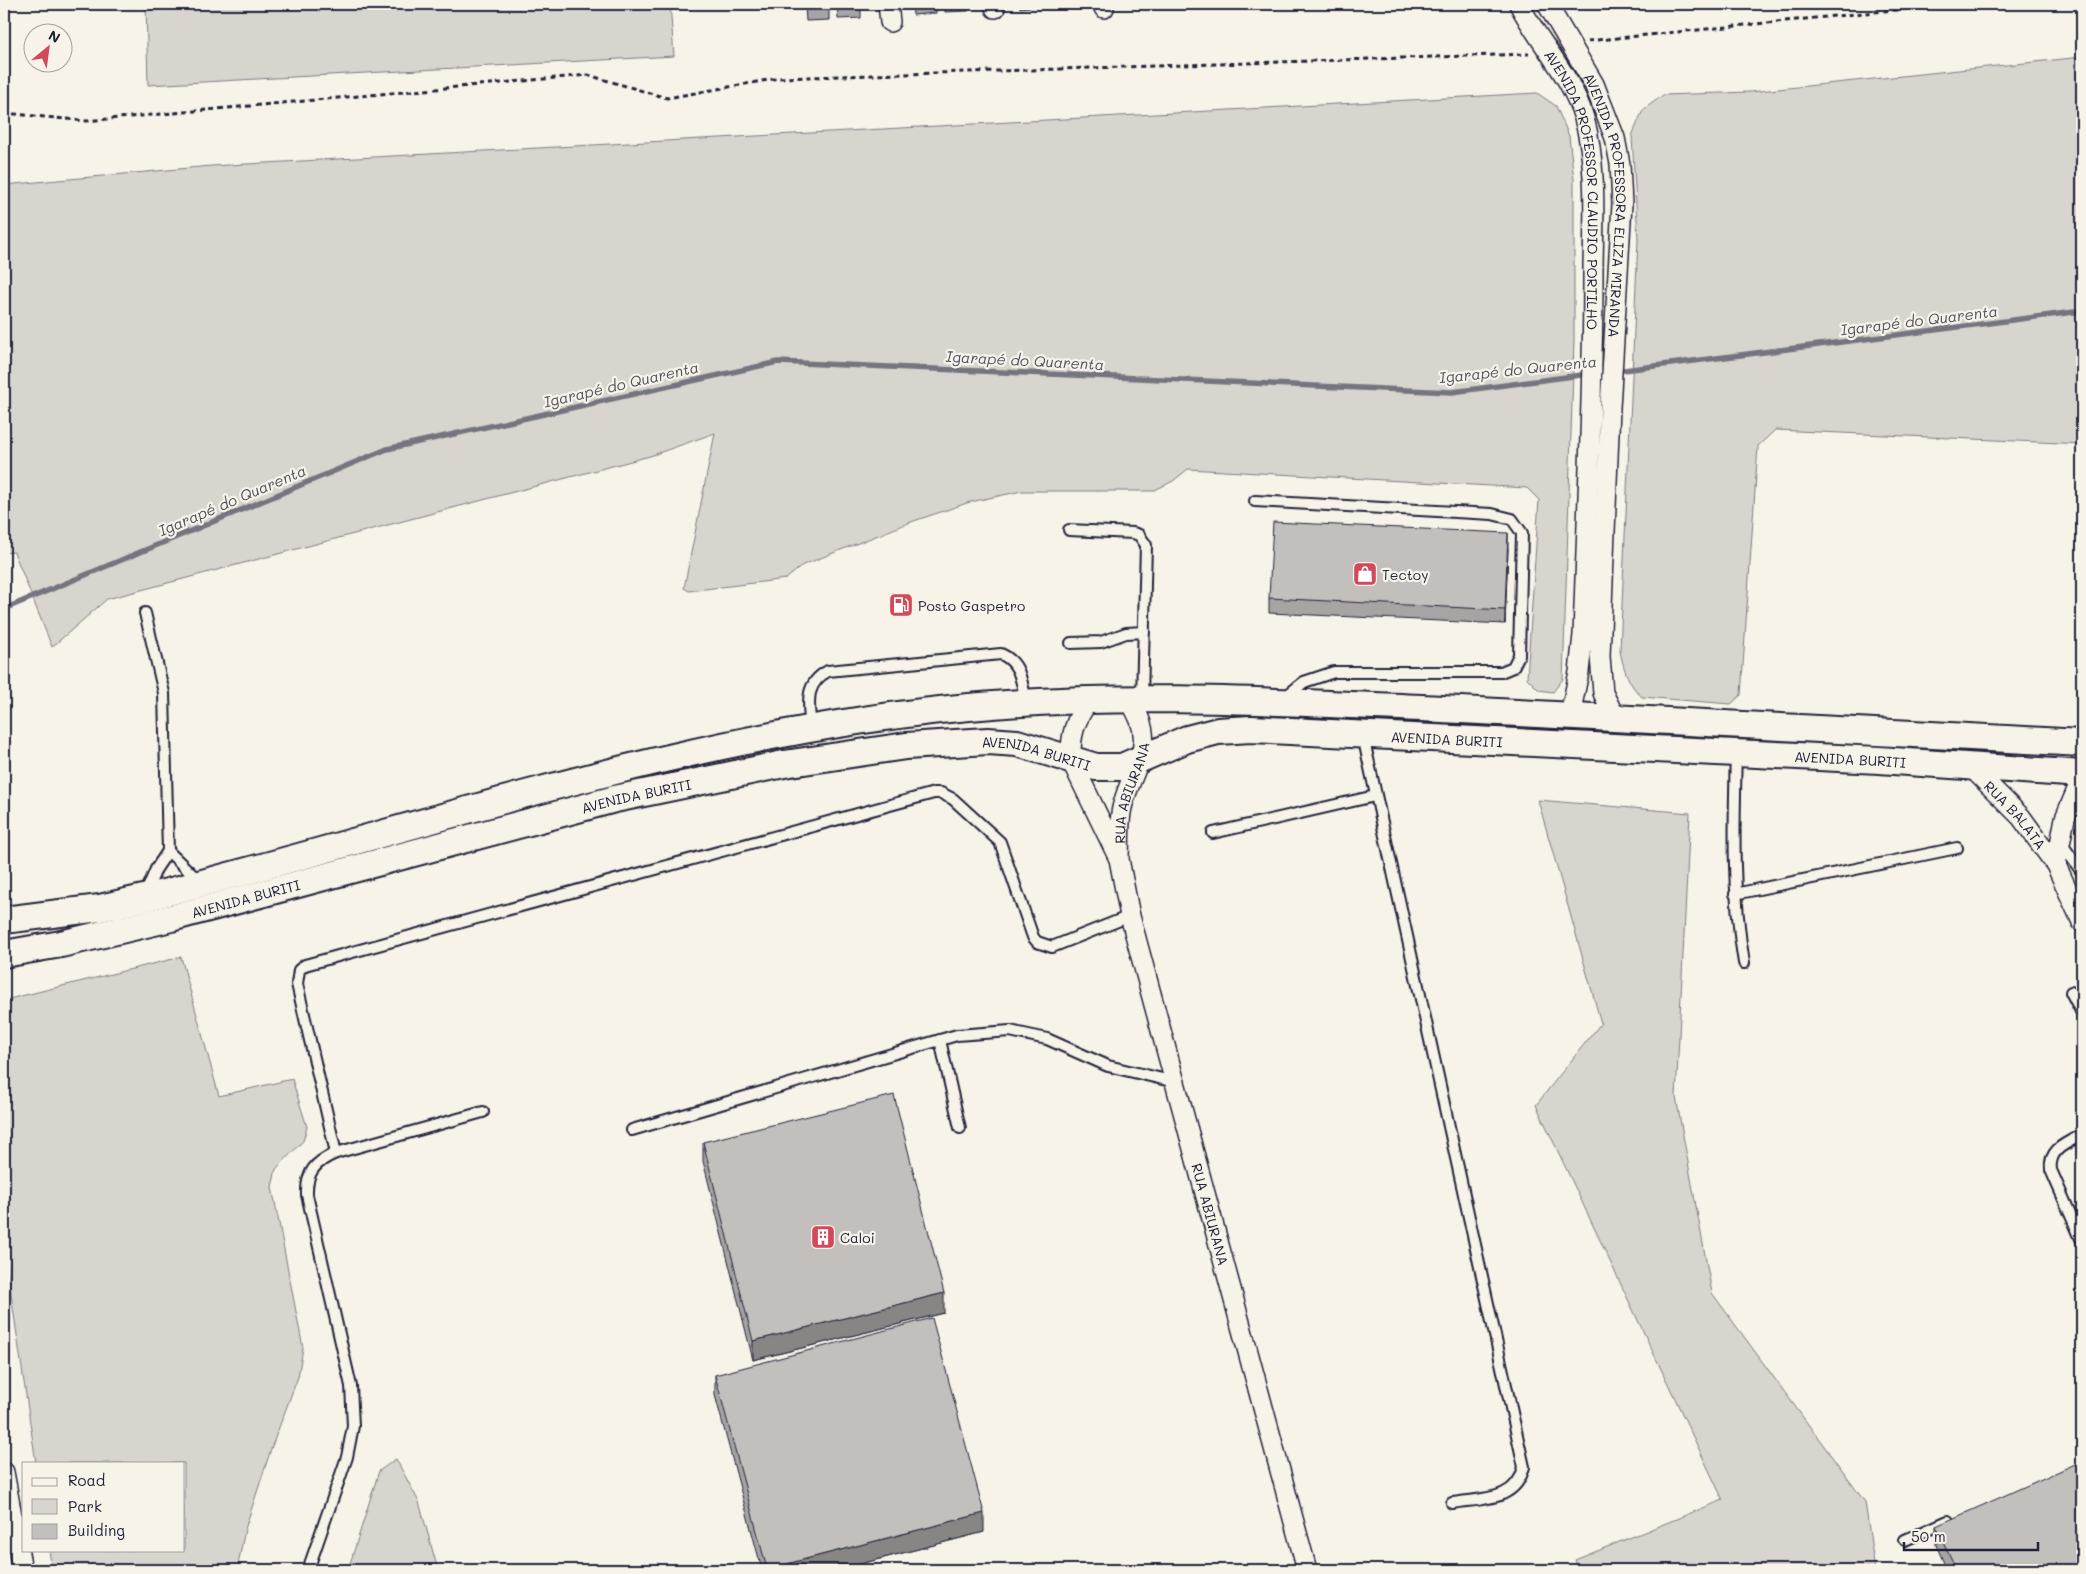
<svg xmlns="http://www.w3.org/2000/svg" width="2086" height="1574" font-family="Mali,sans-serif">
<rect width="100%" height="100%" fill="#f7f3e8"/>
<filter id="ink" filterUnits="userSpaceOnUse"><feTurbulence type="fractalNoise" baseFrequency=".02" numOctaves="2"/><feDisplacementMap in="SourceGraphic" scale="10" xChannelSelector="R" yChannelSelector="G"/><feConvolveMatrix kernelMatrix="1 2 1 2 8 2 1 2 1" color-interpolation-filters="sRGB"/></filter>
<g filter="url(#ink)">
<g fill="#d8d5cf" stroke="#7d7c85">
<polygon points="146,4 670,4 674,56 148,85"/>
<path d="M 2082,57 L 2082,444 L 1775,430 L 1758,446 L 1741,695 L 1731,704 L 1642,697 C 1628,684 1624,670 1620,651 L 1638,239 L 1632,136 L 1643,110 L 1663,95 L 1750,92 Z"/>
<polygon points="1537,93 1556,106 1569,136 1574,180 1574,341 1563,679 1553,692 1539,690 1527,678 1539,500 1527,488 1188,469 1173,481 1153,491 1022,491 970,502 911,522 803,565 786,579 689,591 684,588 715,433 650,456 107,599 52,647 14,552 4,553 4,185 211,166"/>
<polygon points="1538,800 1690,813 1676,1097 1712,1293 1865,1502 1875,1570 1578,1570 1575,1560 1723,1500 1536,1105 1601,1023"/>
<polygon points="181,957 219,1096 292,1079 307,1127 303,1141 276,1169 272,1187 303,1348 298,1377 272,1446 245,1529 237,1570 52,1570 49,1550 184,1550 184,1463 36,1463 4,1247 4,1004 9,999"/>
<polygon points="396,1459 419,1502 438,1570 348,1570 379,1471"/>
</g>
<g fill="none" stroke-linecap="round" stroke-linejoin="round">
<g stroke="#76747f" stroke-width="5.5">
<polyline points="1616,371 2082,311"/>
<polyline points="4,609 387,449 778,362 1452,392 1589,374"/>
</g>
<defs>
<g id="lane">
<polyline points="1255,501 1492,514 1512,519 1522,533 1519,655 1513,667 1501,672 1334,672 1304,682 1285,697"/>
<polyline points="1069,530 1133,533 1139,535 1146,545 1142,698"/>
<polyline points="145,613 164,693 168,851 156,869 145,895"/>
<polyline points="1071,643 1101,642 1126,633 1144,632"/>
<path d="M 811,729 C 809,706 803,684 828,671 L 1001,654 C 1021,663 1021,681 1026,701"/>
<path d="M 1363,736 L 1524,1467 C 1516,1502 1482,1498 1452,1503"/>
<path d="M 1736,753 C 1734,824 1732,893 1744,963"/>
<polyline points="1213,833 1375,796"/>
<polyline points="2061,843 2082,872"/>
<polyline points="168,851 199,881"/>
<polyline points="1735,894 1957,848"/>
<polyline points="2071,992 2082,1013"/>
<polyline points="940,1040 960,1128"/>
<polyline points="632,1130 957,1035 1010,1031 1047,1039 1108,1066 1175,1082"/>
<path d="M 2082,1135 C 2067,1143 2048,1149 2051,1170 L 2082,1241"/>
<polyline points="336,1153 297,984 299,970 305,965 934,793 941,793 953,799 1000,842 1033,937 1037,942 1052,947 1130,916"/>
<polyline points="1905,1540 1948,1521"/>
<path d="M 308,1570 L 347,1457 L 353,1426 L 351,1386 L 307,1195 C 306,1172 315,1162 336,1153 L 483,1112"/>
</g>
<g id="street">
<polyline points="888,4 890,22"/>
<polyline points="994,4 995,8"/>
<polyline points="1104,4 1104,8"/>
<path id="s1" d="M 1519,4 C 1539,43 1571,75 1584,118 C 1598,168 1593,225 1593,276 C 1593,396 1587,516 1583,635 L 1579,672 L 1570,715"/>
<path id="s2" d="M 1547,4 L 1594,84 L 1615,138 L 1620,164 L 1622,204 L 1610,408 L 1600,656 L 1603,693 L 1615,717"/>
<path id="s3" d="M 1089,700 C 1075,720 1070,736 1071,760 L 1119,859 L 1130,916 L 1307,1570"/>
<path id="s4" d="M 1972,768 L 2021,817 L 2056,865 L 2082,922"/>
<path id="s5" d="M 1119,857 C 1120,841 1118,820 1123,804 C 1135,761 1159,743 1129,700"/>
<polyline points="2056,865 2065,818 2082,778"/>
<polyline points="4,1472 22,1570"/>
</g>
<g id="secondary">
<path d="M 4,920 L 100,908 L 144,898 C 418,830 687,733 969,707 C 1126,692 1285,702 1442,709 C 1656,719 1869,731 2082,743"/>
<path id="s6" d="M 4,954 L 61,944 L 171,918 L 615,799 L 784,764 L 906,746 L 988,741 L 1017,743 L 1096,767 L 1122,767 L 1187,739 L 1218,731 L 1251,729 L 1879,760 L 2082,774"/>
</g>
</defs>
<use href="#lane" stroke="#22223b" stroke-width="14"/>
<use href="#street" stroke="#22223b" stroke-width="22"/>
<use href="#secondary" stroke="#22223b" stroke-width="30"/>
<g stroke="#22223b" stroke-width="3" stroke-dasharray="5 4" stroke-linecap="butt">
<polyline points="1588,41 1954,4"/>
<polyline points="4,113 86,121 588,75 667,98 779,78 1529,54"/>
</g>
<use href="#lane" stroke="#f7f3e8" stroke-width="10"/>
<use href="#street" stroke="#f7f3e8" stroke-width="19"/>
<use href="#secondary" stroke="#f7f3e8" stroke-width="26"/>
</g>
<g fill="#a7a4a3" stroke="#22223b">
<polygon points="805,4 861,4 861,18 838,19 837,4 829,4 829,20 806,21"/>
<polygon points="912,4 936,4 936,13 913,15"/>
<polygon points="944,4 968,4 968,11 945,12"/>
<polygon points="1019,4 1042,4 1042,6 1020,8"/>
<polygon points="1051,4 1074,4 1051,6"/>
<polygon points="1508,548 1505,624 1269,613 1269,598"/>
<polygon points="703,1142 944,1313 753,1360 703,1161"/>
<polygon points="715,1375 984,1532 837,1570 762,1570 715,1395"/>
<polygon points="1936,1526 2082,1570 1947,1570 1936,1545"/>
</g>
<g fill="#888684" stroke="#22223b">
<polygon points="1508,533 1508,548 1505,624 1505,610"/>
<polygon points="944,1293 944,1313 753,1360 753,1341"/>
<polygon points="984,1513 984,1532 837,1570 767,1570 767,1569"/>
</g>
<g fill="#c2bfbd" stroke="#22223b">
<polygon points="806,4 829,4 829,5 806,6"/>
<polygon points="1273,522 1508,533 1505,610 1269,598"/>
<polygon points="894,1095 944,1293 753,1341 703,1142"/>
<polygon points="932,1318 984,1513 767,1569 715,1375"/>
<polygon points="2082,1461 2082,1570 1956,1570 1936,1526"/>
</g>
</g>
<defs>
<symbol id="shop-square" viewBox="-11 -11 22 22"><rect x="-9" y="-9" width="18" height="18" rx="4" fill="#d1495b" stroke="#f7f3e8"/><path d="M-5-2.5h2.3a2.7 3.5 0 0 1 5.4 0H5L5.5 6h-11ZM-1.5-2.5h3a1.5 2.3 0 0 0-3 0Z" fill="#fff"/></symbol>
<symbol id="fuel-square" viewBox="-11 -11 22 22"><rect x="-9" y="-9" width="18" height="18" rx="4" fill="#d1495b" stroke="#f7f3e8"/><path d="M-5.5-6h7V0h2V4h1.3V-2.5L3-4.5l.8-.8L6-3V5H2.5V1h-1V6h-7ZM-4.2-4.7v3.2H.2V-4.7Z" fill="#fff"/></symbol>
<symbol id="building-square" viewBox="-11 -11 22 22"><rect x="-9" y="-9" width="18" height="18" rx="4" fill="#d1495b" stroke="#f7f3e8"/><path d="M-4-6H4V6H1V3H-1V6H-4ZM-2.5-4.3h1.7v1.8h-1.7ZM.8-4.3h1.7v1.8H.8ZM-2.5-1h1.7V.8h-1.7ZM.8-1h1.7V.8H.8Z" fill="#fff"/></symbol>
</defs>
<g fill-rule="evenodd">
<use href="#shop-square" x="1351" y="560" width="28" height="28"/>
<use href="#fuel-square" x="887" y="591" width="28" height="28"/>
<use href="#building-square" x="809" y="1223" width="28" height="28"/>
</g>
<g text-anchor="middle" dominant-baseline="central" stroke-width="4.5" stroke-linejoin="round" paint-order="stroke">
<g font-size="14" fill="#22223b" stroke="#f7f3e8">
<text stroke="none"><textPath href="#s1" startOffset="200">AVENIDA PROFESSOR CLAUDIO PORTILHO</textPath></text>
<text stroke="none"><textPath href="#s2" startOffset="216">AVENIDA PROFESSORA ELIZA MIRANDA</textPath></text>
<text stroke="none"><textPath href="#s6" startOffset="1478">AVENIDA BURITI</textPath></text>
<text stroke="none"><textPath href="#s6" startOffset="1058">AVENIDA BURITI</textPath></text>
<text stroke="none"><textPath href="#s6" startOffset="1882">AVENIDA BURITI</textPath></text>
<text stroke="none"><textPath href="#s5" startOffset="66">RUA ABIURANA</textPath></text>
<text stroke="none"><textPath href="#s6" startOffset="652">AVENIDA BURITI</textPath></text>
<text stroke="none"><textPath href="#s4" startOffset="64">RUA BALATA</textPath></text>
<text stroke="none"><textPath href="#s6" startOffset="248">AVENIDA BURITI</textPath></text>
<text stroke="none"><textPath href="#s3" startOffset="541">RUA ABIURANA</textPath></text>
</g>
<g font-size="14" fill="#22223b" stroke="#f7f3e8" text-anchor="start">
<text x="1382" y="574">Tectoy</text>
<text x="918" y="605">Posto Gaspetro</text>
<text x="840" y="1237">Caloi</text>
</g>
<g font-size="15" font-style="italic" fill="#535263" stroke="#f7f3e8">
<text transform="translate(1919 320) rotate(-7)">Igarapé do Quarenta</text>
<text transform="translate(1025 360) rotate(3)">Igarapé do Quarenta</text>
<text transform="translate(1518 369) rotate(-6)">Igarapé do Quarenta</text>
<text transform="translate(621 384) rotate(-13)">Igarapé do Quarenta</text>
<text transform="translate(232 500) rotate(-23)">Igarapé do Quarenta</text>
</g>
</g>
<rect width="2086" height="1574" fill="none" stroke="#f7f3e8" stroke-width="20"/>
<rect x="10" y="10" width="2066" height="1554" fill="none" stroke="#22223b" stroke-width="2" filter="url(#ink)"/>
<rect x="22" y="1462" width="162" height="90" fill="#f7f3e8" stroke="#a29fa3"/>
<rect x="32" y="1478" width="25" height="8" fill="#f7f3e8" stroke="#a29fa3"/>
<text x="68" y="1486" font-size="15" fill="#22223b">Road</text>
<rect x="32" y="1499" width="25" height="15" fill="#d8d5cf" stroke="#a29fa3"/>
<text x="68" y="1512" font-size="15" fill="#22223b">Park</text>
<rect x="32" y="1524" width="25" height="15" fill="#c2bfbd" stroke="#a29fa3"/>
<text x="68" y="1536" font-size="15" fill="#22223b">Building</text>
<g transform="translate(48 48) rotate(29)"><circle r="24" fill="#f7f3e8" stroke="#a29fa3"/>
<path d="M0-4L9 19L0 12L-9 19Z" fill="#d1495b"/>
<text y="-8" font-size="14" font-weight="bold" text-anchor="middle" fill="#22223b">N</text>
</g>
<path d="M1904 1542v8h134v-8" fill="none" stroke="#22223b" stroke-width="2.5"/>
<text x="1911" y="1542" font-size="15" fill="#22223b" stroke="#f7f3e8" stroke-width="4" paint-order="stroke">50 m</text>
</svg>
